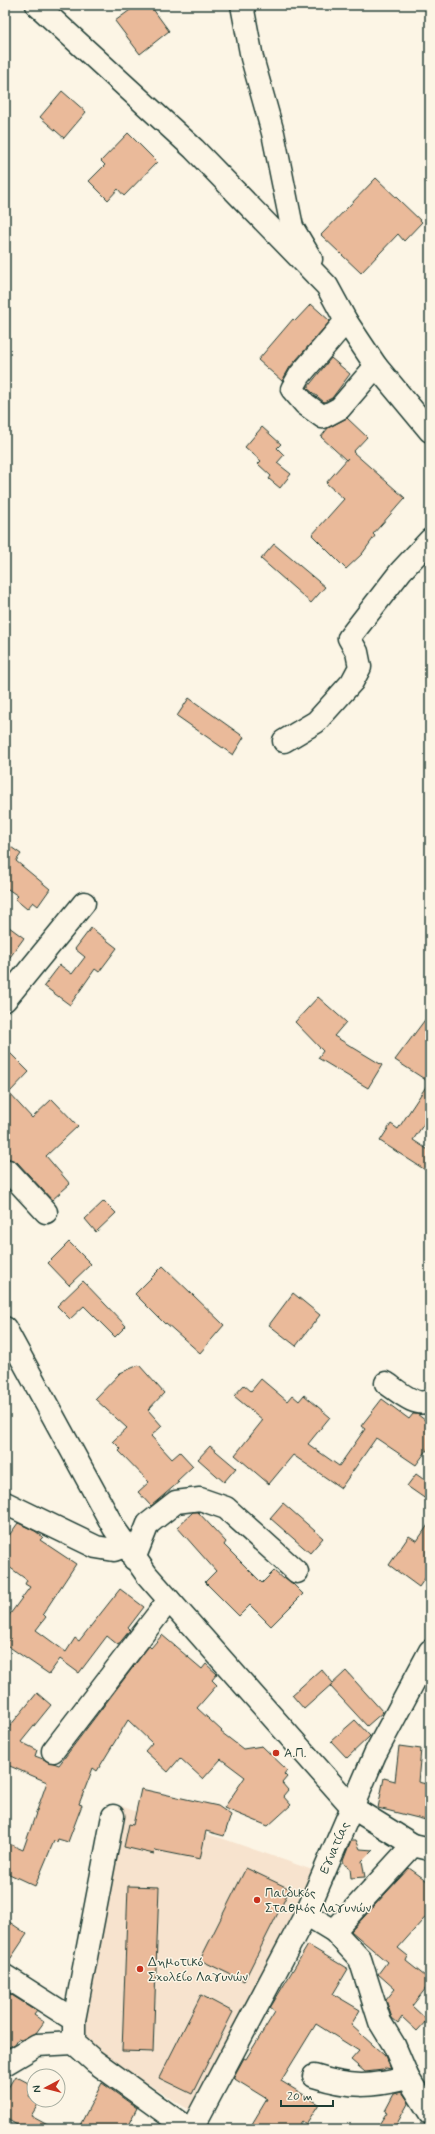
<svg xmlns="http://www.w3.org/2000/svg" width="435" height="2134" font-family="Mynerve,sans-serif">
<rect width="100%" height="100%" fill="#fcf5e5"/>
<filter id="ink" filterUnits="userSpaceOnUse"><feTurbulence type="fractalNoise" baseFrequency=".025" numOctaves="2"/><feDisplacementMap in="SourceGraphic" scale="8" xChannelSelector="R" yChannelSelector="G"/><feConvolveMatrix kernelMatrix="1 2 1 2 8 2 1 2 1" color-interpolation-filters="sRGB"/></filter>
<g filter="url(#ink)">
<polygon fill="#f7e3ce" points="121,1806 172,1825 221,1838 318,1872 194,2113 78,2040"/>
<g fill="#eaba9a" stroke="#1f3d34">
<polygon points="137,5 150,5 169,31 140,54 115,21"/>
<polygon points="62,91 86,112 64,138 40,117"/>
<polygon points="128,133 157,162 124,196 118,189 108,200 89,181 105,165 101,161"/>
<polygon points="376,178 422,222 404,241 398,234 361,273 321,235"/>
<polygon points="311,304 330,321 290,367 282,381 258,360 293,319 295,321"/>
<polygon points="331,358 350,374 332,398 324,402 307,388"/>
<polygon points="347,418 367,437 353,452 405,498 373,534 375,536 362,554 346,569 312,535 344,499 326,483 348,458 346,460 321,437 328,428"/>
<polygon points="262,427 281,444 277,448 284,455 277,463 291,474 280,488 269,479 271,476 258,464 261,461 245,447"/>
<polygon points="274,544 325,587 311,603 261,559"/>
<polygon points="189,698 244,737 233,755 177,716"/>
<polygon points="5,843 21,854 16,861 50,889 38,906 33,902 27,909 15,899 18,896 5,887"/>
<polygon points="5,924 24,938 5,964"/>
<polygon points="91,928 117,948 99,972 95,969 70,1005 44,986 60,965 72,974 85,957 75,949"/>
<polygon points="318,997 346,1022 334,1036 382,1065 368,1088 318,1058 323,1051 295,1022"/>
<polygon points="430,1013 430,1115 413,1140 430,1151 430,1173 380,1141 391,1124 398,1129 429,1082 395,1060"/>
<polygon points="5,1048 29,1072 9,1093 32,1118 52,1099 78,1126 46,1156 70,1184 52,1200 17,1162 5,1157"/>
<polygon points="104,1201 116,1213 96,1232 85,1219"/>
<polygon points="69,1242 91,1264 69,1285 48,1263"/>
<polygon points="163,1266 224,1325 200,1353 166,1323 165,1324 135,1294"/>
<polygon points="83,1281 126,1326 115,1337 84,1306 70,1319 57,1306"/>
<polygon points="293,1293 320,1315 296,1346 269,1325"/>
<polygon points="139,1365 164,1393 148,1410 162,1426 151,1436 172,1459 180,1452 193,1466 177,1481 179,1482 151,1506 138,1492 149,1482 119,1451 121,1449 113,1441 127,1428 95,1399 120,1373"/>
<polygon points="261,1379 287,1401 292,1395 299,1401 304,1395 330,1417 308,1444 339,1466 365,1429 361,1426 382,1399 409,1419 413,1414 417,1414 430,1424 430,1446 416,1465 376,1438 341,1488 293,1455 269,1484 235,1455 263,1420 234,1396 244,1385 251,1391"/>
<polygon points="210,1446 236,1468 224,1482 198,1459"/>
<polygon points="416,1474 430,1484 430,1502 407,1486"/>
<polygon points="283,1503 323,1538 310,1553 270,1518"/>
<polygon points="193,1512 198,1512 226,1542 224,1545 262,1583 274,1571 283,1579 284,1577 292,1583 303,1594 271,1626 250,1605 239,1616 205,1582 216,1571 177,1527"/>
<polygon points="430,1522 430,1571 419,1587 389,1565 409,1536 417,1541"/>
<polygon points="18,1523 35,1531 43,1537 40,1540 76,1564 43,1614 46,1617 36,1630 66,1652 75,1638 79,1641 120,1589 144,1607 128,1628 130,1630 118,1645 107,1636 79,1673 60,1659 49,1674 5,1644 5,1621 30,1587 25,1584 27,1580 5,1564 5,1541"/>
<polygon points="162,1635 202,1669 206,1664 217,1674 212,1680 217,1685 197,1708 222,1731 221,1732 243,1749 262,1746 287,1770 284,1774 287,1777 282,1783 288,1790 283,1796 291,1805 268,1826 224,1808 245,1777 221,1759 203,1779 180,1758 168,1772 145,1751 152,1743 128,1720 97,1771 93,1768 79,1804 82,1805 68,1842 58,1839 57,1842 54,1841 35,1886 5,1872 5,1842 23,1850 47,1782 5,1764 5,1732 37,1693 51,1705 21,1742 37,1750 35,1756 59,1765 149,1646 151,1648"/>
<polygon points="321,1669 333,1683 304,1709 292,1695"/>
<polygon points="346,1671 383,1712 367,1726 330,1686"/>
<polygon points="355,1720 370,1736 347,1758 331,1741"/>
<polygon points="399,1746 421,1749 418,1782 430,1785 430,1821 378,1808 384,1778 395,1781"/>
<polygon points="141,1789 218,1806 231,1815 224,1836 206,1831 200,1859 155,1850 154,1854 124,1847 129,1824 133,1825"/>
<polygon points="351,1840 356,1840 360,1849 373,1850 362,1861 365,1877 351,1878 350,1868 345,1865 343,1861"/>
<polygon points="246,1868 290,1889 244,1981 200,1960"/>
<polygon points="409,1868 430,1883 430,1912 398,1948 408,1956 406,1961 430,1980 430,1983 412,2006 427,2020 417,2031 402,2017 398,2023 392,2018 386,2000 395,1989 378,1974 387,1962 351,1931"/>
<polygon points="128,1886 159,1887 153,2052 122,2051"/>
<polygon points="5,1919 27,1934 7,1964 5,1964"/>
<polygon points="308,1945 348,1969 333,1994 360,2010 351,2025 385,2056 391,2069 386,2068 383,2070 365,2072 351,2060 359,2051 316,2024 281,2081 319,2104 306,2124 302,2121 296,2129 249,2129 267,2099 233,2078 244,2058 246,2059 275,2012 270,2008"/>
<polygon points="10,1994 37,2011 34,2015 44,2022 36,2033 21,2040 18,2039 15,2044 5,2049 5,2002"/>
<polygon points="201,1995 233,2012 192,2094 159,2078"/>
<polygon points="15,2076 34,2086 29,2096 34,2100 40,2101 31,2116 55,2129 24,2129 5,2118 5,2093"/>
<polygon points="102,2083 137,2108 126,2129 78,2129"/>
<polygon points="402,2092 409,2102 394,2129 376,2129 387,2112 385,2111 394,2094"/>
</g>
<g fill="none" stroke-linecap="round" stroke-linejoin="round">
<defs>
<g id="minor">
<polyline points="37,5 194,149 327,286 346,321 376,366 430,431"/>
<polyline points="242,5 252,58 273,133 292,227 311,259"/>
<polyline points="346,321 300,375 292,389 305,404 323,417 340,408 376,366"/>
<polyline points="284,741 316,722 352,682 360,667 357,652 349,638 401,571 430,540"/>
<polyline points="5,1000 84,903"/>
<polyline points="5,1171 8,1171 46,1212"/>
<polyline points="5,1328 114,1528 147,1575 353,1808 413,1845 430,1849"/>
<path d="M 386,1383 C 398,1391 417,1409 430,1400"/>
<polyline points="5,1503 96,1547 114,1550 125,1546"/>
<polyline points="134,1559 148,1524 176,1502 200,1499 226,1508 297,1572"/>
<polyline points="53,1751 169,1600"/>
<polyline points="306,1914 334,1931 360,1959 380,2022 394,2045 408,2078 430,2113"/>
<polyline points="334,1931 413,1845"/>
<polyline points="5,1976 74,2020 74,2043 94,2061 188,2129"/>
<polyline points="74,2020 113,1816"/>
<polyline points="5,2064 37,2045 74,2043"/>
<path d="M 314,2076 C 352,2088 370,2087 408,2078"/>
<polyline points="192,2129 306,1914 375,1754 430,1651"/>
</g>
</defs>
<use href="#minor" stroke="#1f3d34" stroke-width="25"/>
<use href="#minor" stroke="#fcf5e5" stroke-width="22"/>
</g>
</g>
<g fill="#c8321e" stroke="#fcf5e5" stroke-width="1.5">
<circle cx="276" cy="1753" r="4"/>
<circle cx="257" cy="1900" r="4"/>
<circle cx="140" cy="1969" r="4"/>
</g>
<g text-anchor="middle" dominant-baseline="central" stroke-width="3" stroke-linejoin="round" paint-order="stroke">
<g font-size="13" fill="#1f3d34" stroke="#fcf5e5" text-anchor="start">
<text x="284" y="1753">Α.Π.</text>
<text x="265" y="1893">Παιδικός<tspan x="265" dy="15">Σταθμός Λαγυνών</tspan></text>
<text x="148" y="1962">Δημοτικό<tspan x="148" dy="15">Σχολείο Λαγυνών</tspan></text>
</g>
<g font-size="13" fill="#1f3d34" stroke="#fcf5e5">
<text transform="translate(335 1848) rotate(-66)">Εγνατίας</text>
</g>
</g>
<rect width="435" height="2134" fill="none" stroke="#fcf5e5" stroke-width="20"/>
<rect x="10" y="10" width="415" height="2114" fill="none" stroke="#1f3d34" stroke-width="1.5" filter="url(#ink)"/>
<g transform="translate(46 2088) rotate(263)"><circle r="19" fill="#fcf5e5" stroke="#a4ab9e"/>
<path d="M0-3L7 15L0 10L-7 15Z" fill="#c8321e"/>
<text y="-6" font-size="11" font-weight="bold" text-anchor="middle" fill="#1f3d34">N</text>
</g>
<path d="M281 2100v6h52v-6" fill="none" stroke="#1f3d34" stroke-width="2"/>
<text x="287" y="2100" font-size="12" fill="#1f3d34" stroke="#fcf5e5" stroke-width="3" paint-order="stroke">20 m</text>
</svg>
